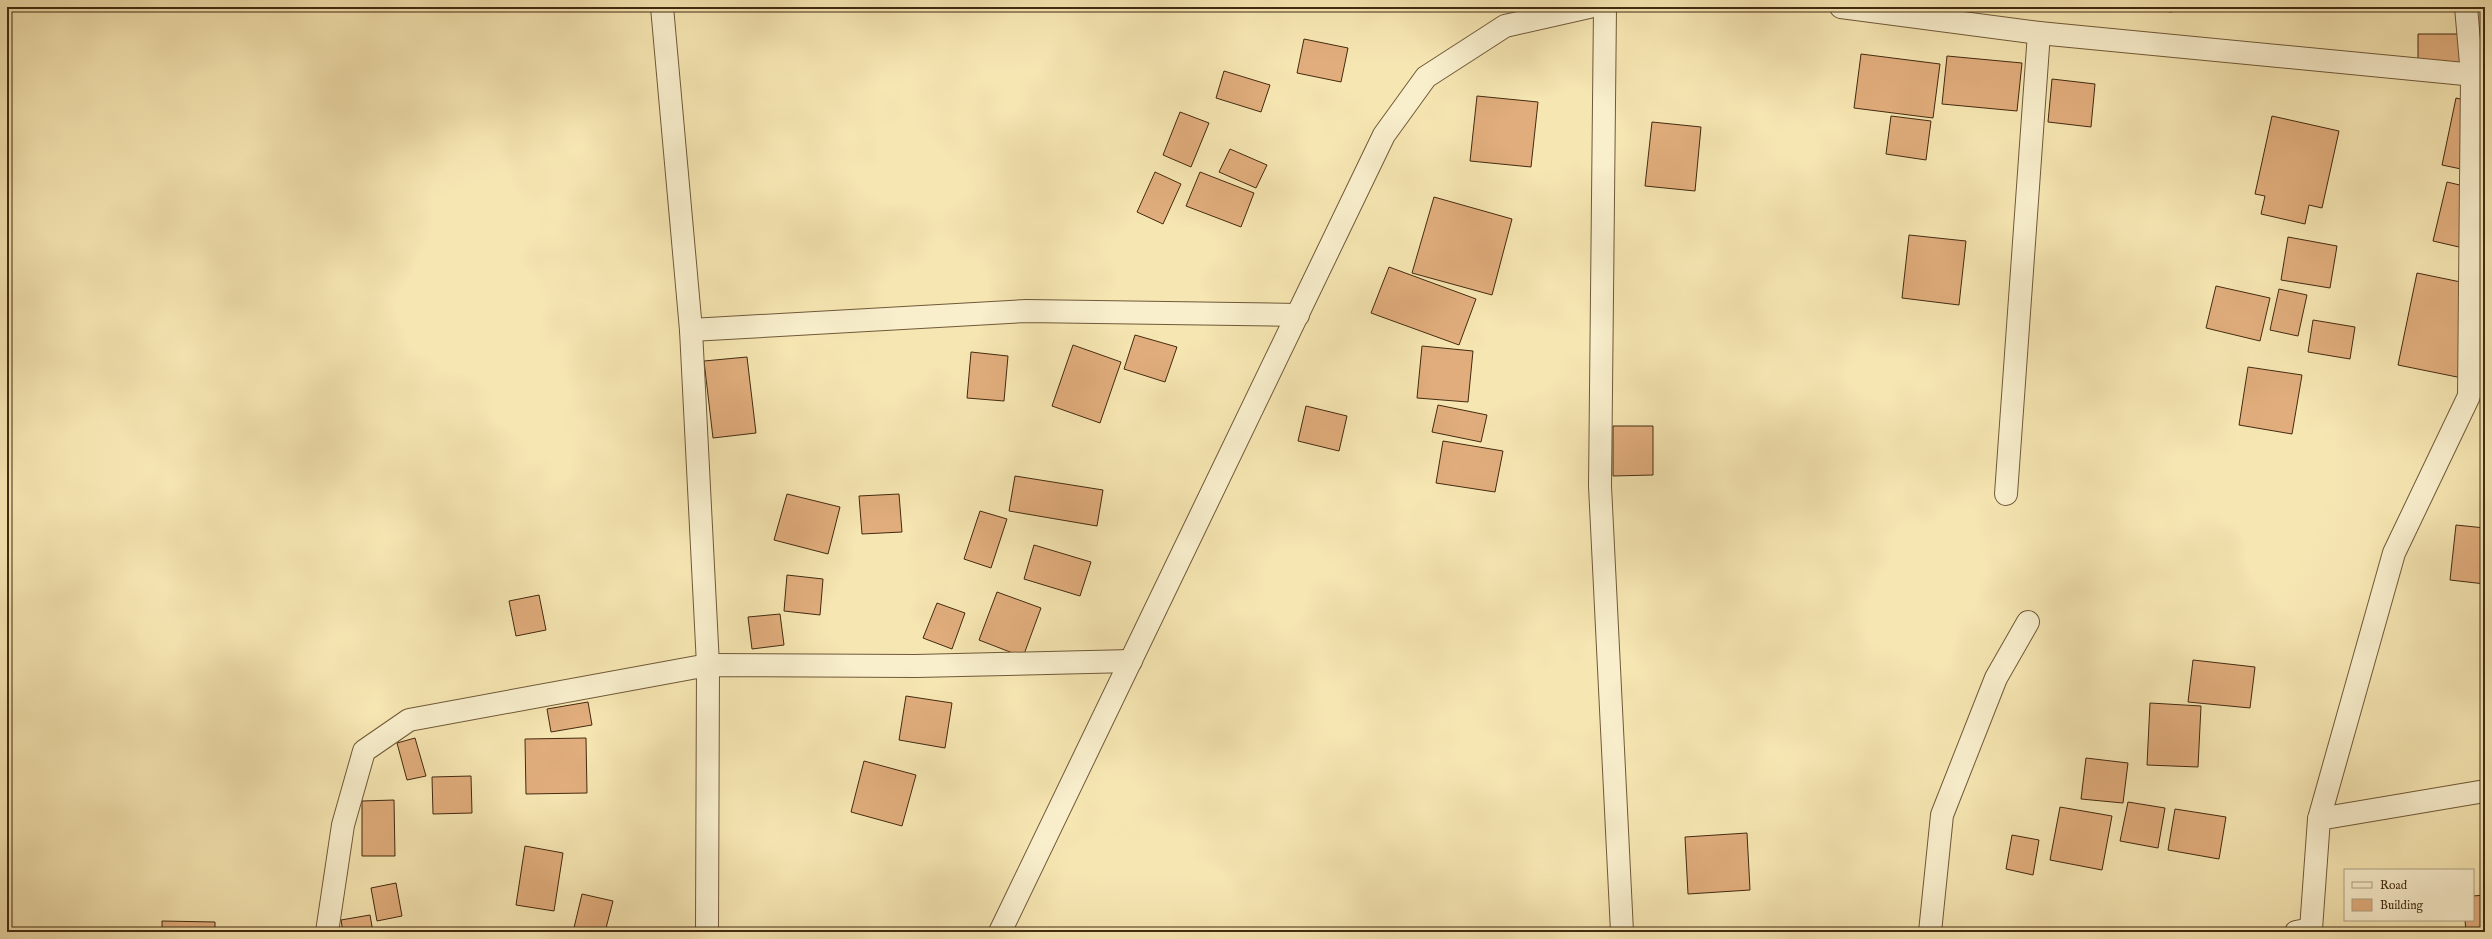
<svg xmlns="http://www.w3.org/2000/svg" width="2492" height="939" font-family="'IM FELL English',serif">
<rect width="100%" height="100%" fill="#f6e6b2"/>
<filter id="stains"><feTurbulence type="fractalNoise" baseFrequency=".005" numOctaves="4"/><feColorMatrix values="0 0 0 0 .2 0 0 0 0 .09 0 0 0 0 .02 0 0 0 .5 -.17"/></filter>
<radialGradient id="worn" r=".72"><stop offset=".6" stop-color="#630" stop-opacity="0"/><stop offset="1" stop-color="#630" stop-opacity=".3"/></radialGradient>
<g fill="#e1ad7c" stroke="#432a10">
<polygon points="2128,7 2173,7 2172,12"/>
<polygon points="2418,34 2484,34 2484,70 2418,69"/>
<polygon points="1304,39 1348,48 1341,82 1297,73"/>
<polygon points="1861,54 1940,64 1933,118 1854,108"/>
<polygon points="1947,56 2022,63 2017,111 1942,104"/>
<polygon points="1224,71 1270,85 1261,112 1216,98"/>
<polygon points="2052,79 2095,84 2091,127 2048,122"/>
<polygon points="1477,96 1538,102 1531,167 1470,161"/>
<polygon points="2456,98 2485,105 2485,174 2442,165"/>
<polygon points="1180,112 1209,123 1191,167 1163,155"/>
<polygon points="1891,116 1931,121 1926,160 1886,154"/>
<polygon points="2272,116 2339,131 2322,208 2309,205 2305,224 2261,214 2265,196 2255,194"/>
<polygon points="1652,122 1701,127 1695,191 1645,186"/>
<polygon points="1230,149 1267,165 1256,188 1219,172"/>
<polygon points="1155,172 1181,184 1163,224 1137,212"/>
<polygon points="1200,172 1254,193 1241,227 1186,206"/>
<polygon points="2447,182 2485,191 2485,253 2433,241"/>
<polygon points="1434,197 1512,219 1492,295 1412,273"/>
<polygon points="1909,235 1966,241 1959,305 1902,298"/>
<polygon points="2288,237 2337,246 2330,288 2281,280"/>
<polygon points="1389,267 1476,299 1459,345 1371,313"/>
<polygon points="2417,273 2485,287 2467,379 2398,365"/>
<polygon points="2216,286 2270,298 2260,341 2206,328"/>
<polygon points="2279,289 2307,295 2298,336 2270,330"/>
<polygon points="2313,320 2355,327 2350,359 2308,352"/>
<polygon points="1135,335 1177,347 1165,382 1124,369"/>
<polygon points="1073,345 1121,362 1100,423 1052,406"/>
<polygon points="1422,346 1473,351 1468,402 1417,398"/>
<polygon points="971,352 1008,356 1004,401 967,398"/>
<polygon points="747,357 756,433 713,438 704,361"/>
<polygon points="2248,367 2302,375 2292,434 2239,425"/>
<polygon points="1438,405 1487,415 1481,442 1432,432"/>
<polygon points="1306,406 1347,416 1339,451 1298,441"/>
<polygon points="1613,426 1653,426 1653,475 1613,476"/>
<polygon points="1443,441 1503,451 1495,492 1436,483"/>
<polygon points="1015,476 1103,490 1097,526 1009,511"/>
<polygon points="787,494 840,507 828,554 774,540"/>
<polygon points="899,494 902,532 862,534 859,496"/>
<polygon points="980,511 1007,519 991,568 964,559"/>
<polygon points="2456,525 2485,528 2485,584 2450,580"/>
<polygon points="1034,545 1091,562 1080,596 1024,579"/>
<polygon points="787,575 823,579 820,615 784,611"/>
<polygon points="997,592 1041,608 1023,657 979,640"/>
<polygon points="539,595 546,630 516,636 509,601"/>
<polygon points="937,603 965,613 952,649 923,638"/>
<polygon points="780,614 784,645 752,649 748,617"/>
<polygon points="2193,660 2255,667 2250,708 2188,702"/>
<polygon points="906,696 952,703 945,748 899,740"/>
<polygon points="588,702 592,725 551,732 547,709"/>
<polygon points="2150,703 2201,706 2198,767 2147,765"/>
<polygon points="415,738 426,776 407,780 397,743"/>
<polygon points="586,738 587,793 526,794 525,739"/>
<polygon points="2086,758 2128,763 2123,803 2081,799"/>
<polygon points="864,761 916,775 902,826 851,812"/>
<polygon points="471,776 472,813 433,814 432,777"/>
<polygon points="394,800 395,856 362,856 362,801"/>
<polygon points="2128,802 2165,808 2158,848 2120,841"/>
<polygon points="2060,807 2112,816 2102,870 2050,860"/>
<polygon points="2175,809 2226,817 2219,859 2168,850"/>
<polygon points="1747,833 1750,890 1688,894 1685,837"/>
<polygon points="2012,835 2039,840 2033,875 2006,869"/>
<polygon points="525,846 563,853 554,911 516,905"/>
<polygon points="396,883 402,916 377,921 371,888"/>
<polygon points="582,894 613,901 605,932 573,932"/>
<polygon points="2485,895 2485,932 2466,932 2465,920 2473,920 2473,896"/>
<polygon points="370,915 373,932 343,932 341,920"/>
<polygon points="162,921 215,922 215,932 162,932"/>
</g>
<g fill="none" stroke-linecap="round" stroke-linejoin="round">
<defs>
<g id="minor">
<polyline points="662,7 691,330 708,665 707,932"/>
<polyline points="1605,7 1600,486 1622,932"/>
<polyline points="1841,7 2039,33 2485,76"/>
<polyline points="691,330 1026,311 1298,315"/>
<polyline points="2006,494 2039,33"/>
<polyline points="2319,819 2394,553 2469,396 2472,75 2466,7"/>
<polyline points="327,932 343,825 364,751 409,720 708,665 916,666 1131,661"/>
<polyline points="1000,932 1384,135 1426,77 1505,26 1589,7"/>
<polyline points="1930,932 1942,815 1996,678 2028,622"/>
<polyline points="2296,932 2311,929 2319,819 2485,791"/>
</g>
</defs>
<use href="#minor" stroke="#705938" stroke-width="24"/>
<use href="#minor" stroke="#f9efcd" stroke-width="22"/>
</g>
<rect width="2492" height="939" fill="none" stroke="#f6e6b2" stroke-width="24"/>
<rect x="8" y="8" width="2476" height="923" fill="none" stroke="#432a10" stroke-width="2"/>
<rect x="12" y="12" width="2468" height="915" fill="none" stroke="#432a10"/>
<rect x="2344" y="869" width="130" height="52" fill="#f9efcd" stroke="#b0a081"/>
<rect x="2352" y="882" width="20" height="6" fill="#f9efcd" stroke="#b0a081"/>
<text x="2380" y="889" font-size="12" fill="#432a10">Road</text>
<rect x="2352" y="899" width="20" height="12" fill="#e1ad7c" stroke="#b0a081"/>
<text x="2380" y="909" font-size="12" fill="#432a10">Building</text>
<rect width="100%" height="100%" filter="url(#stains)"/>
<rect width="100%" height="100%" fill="url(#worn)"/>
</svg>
